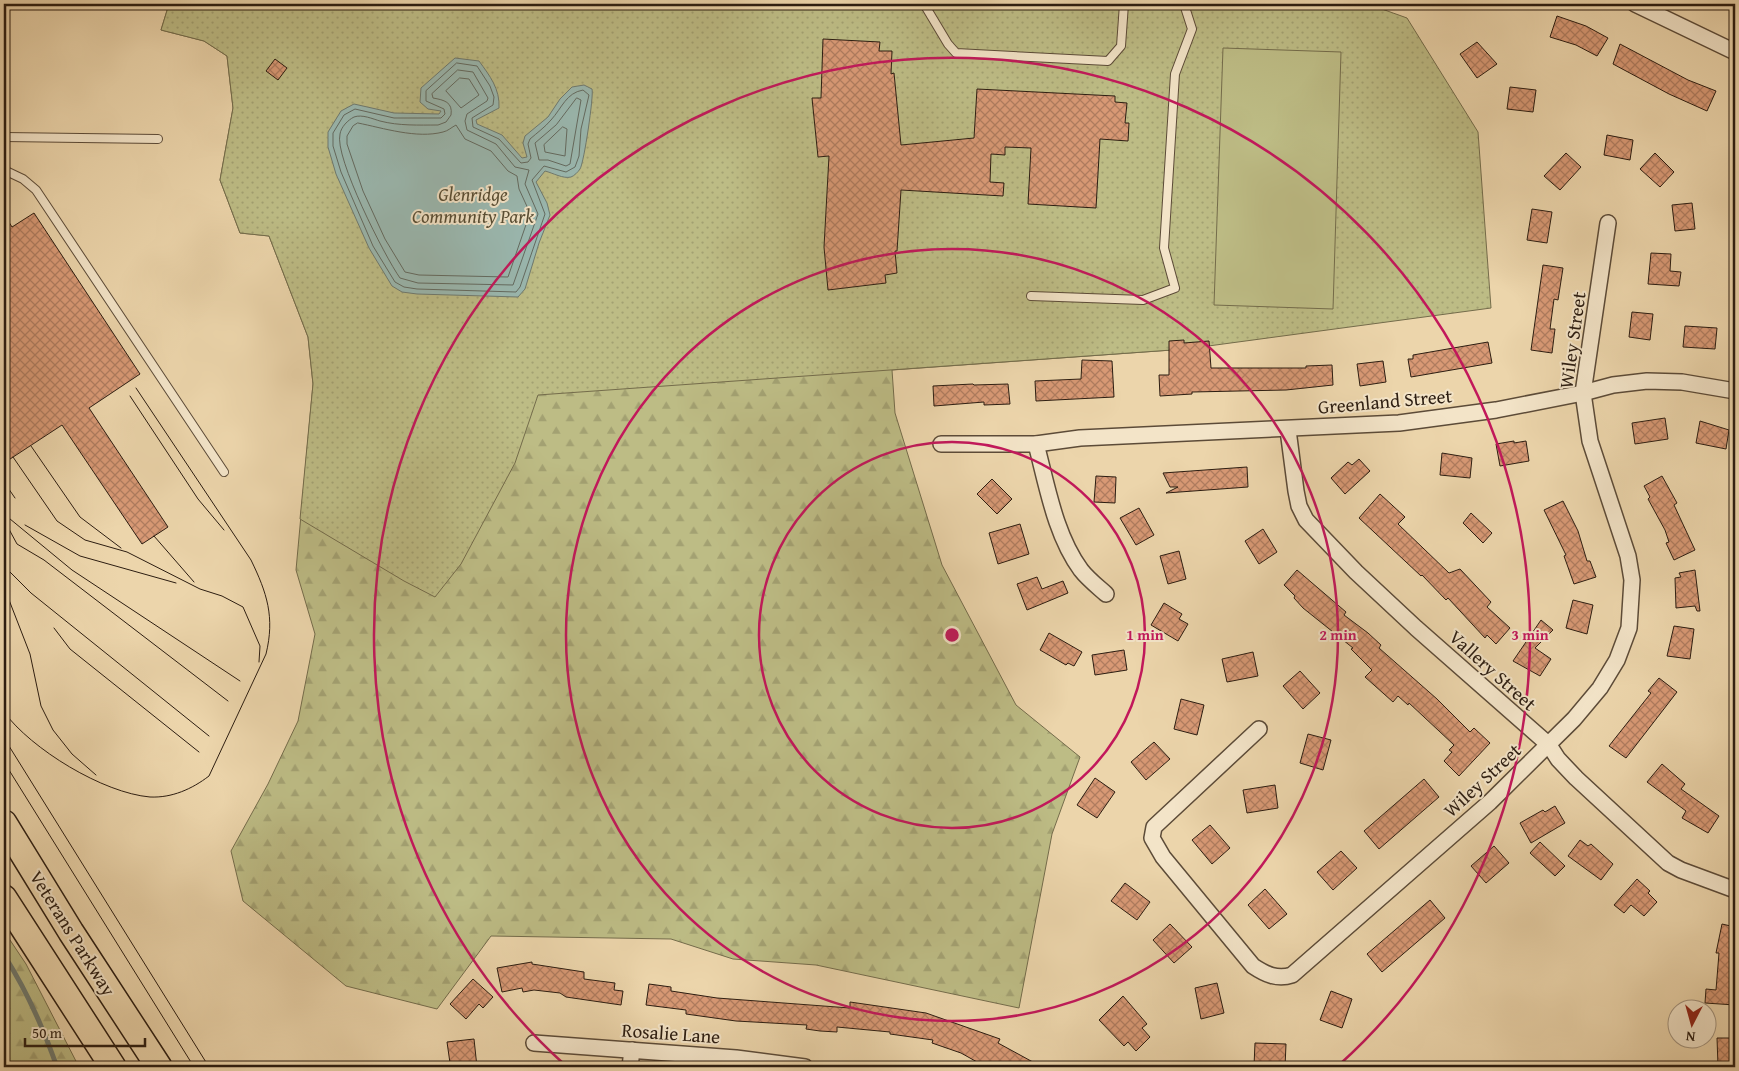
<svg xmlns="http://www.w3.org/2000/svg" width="1739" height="1071" font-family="'Gentium Book Plus',serif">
<defs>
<pattern id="forest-firs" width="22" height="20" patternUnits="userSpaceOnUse" patternTransform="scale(1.25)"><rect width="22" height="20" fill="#bdbc85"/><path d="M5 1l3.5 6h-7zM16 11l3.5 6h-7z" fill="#a3a172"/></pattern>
<pattern id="park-dots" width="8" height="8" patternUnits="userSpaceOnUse" patternTransform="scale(1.25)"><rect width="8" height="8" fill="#bdbc85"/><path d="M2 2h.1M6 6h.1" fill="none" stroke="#a3a172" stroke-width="1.8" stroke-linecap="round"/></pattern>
<pattern id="building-cross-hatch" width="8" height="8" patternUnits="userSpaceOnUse" patternTransform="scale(1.25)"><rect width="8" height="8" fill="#d89975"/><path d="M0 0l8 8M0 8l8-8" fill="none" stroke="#af7c5f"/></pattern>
</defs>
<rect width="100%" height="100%" fill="#ecd5ab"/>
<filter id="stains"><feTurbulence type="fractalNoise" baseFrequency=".004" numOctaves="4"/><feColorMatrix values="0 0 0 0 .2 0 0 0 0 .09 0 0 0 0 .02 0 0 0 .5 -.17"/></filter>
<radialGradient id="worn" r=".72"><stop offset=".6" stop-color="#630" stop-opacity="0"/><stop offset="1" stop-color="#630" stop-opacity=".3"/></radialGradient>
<g fill="url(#forest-firs)" stroke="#746c4b">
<polygon points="169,4 465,4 515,376 1186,349 892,370 895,413 942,565 1016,705 1080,757 1052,834 1019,1008 816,965 733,959 671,939 491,936 437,1009 346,986 243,901 231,851 268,784 298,721 315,634 296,570 313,384 308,337 269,236 240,233 220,180 233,108 227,56 204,41 161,30"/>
<polygon points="4,931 26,964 79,1067 4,1067"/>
</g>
<polygon fill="url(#park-dots)" stroke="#746c4b" points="169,4 1368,4 1407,18 1478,132 1491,308 1186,349 538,395 515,463 461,564 435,597 404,581 300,519 313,384 308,337 269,236 240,233 220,180 233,108 227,56 204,41 161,30"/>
<polygon fill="#bdbc85" stroke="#746c4b" points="1223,48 1341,52 1333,309 1214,305"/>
<path fill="#9ab8b0" stroke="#6e7a70" d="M 455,58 L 479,61 C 490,76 500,89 499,108 L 476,120 L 477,124 L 502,135 L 522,158 L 527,157 L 523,143 L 525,136 L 548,117 L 560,99 L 572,87 L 584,85 L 592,89 C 594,95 584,163 580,169 C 578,172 574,176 571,177 C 563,179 553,173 545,171 L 536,182 L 547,203 L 550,215 L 539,243 L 525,289 L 518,297 L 417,294 L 402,292 L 392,286 L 369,248 L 336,174 L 328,147 L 328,132 L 341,111 L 354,104 L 394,113 L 439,114 L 441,111 L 428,109 L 420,102 L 421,88 Z"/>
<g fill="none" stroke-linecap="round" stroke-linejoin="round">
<g stroke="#636a60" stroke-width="1">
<path d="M 457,63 L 477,66 L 490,86 L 494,97 L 493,105 L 472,118 L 473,127 L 499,139 L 521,163 L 528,162 L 531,158 L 528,144 L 530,139 C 537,133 545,127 551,120 C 562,108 566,93 583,90 L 589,95 L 581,129 L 579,156 L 575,167 L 566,172 L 544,166 L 532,180 L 545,214 L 520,287 L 516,292 L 417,289 L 404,287 L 395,282 L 373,246 L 341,172 L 333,146 L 333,133 L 344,115 L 355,109 L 394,118 L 441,118 L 445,114 L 444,109 L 426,101 L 426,91 Z"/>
<path d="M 458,70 L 473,72 L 488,98 L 487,101 L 467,114 L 465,121 L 467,130 L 496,144 L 515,167 L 529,170 L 525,184 L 538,214 L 513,285 L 418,283 L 400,278 C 385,257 334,157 340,134 C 341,127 348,120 354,117 C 362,114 373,119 380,121 C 399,126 419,125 438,125 L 446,122 L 451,115 C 453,102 444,100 433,98 L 432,94 Z"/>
<polygon points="460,78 469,79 479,95 461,108 446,91"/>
<polygon points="577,98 581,100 570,164 566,166 548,160 539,160 535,143 556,125"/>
<path d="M 358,123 C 383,128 417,139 443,132 C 448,131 452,127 456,125 L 465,139 L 491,151 L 508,171 L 517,176 L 519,189 L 530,213 L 508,277 L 419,275 L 405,272 L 385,239 L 363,191 L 347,144 L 347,136 L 353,126 Z"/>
<polygon points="563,127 567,129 565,156 545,152 544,145"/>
</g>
<path stroke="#6e7a70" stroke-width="5" d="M 4,955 C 27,991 43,1027 57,1067"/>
</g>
<g fill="url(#building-cross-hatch)" stroke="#2c1d11">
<polygon points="1557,16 1586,26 1608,38 1597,56 1576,45 1550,37"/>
<polygon points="823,39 880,42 879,51 892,51 891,74 894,73 901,145 974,138 977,89 1115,96 1115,102 1127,103 1125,123 1129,123 1128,141 1100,139 1096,208 1028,204 1031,148 1005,147 1005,155 991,154 990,182 1004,183 1003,196 901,190 897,251 895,251 897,273 885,275 886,283 828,290 824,247 829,156 818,157 812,98 821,98"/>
<polygon points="1477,42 1497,64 1477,78 1460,54"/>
<polygon points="1620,44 1688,80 1716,91 1707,111 1669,94 1613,64"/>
<polygon points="275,59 287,68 278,80 266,71"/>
<polygon points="1510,87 1536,90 1533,112 1507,109"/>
<polygon points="1607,135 1633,140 1630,160 1604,155"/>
<polygon points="1566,153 1581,167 1560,190 1544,176"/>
<polygon points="1655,153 1674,172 1660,187 1640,169"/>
<polygon points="1692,203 1695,229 1675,231 1672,205"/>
<polygon points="1532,209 1552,212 1547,243 1527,240"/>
<polygon points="34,213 140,374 89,408 168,527 142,544 62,425 4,463 4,214 12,227"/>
<polygon points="1651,253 1671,254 1670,271 1681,272 1679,286 1648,284"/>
<polygon points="1543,265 1563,268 1558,300 1554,299 1550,329 1555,329 1552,353 1531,350"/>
<polygon points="1632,312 1653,314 1650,340 1629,337"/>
<polygon points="1685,326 1717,328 1715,349 1683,347"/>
<polygon points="1184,340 1184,343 1209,341 1211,368 1306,368 1306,366 1332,365 1333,385 1286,390 1192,392 1192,394 1160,396 1159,375 1169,375 1169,341"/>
<polygon points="1488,342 1492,363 1411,377 1408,359 1413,359 1413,355"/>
<polygon points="1082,360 1112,361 1114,397 1036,401 1035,381 1081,379"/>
<polygon points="1383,361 1386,382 1360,386 1357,364"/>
<polygon points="973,384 974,385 1008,384 1010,404 984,405 984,402 934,406 933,386"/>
<polygon points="1665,418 1668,439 1635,444 1632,423"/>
<polygon points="1700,421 1729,430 1726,449 1696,443"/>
<polygon points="1514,441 1514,443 1526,441 1529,461 1500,466 1496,444"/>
<polygon points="1442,453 1472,458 1470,478 1440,475"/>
<polygon points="1359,459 1370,471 1345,494 1331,478 1348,462 1352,465"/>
<polygon points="1247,467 1248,487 1166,493 1178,487 1170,487 1163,473"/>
<polygon points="1096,476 1116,477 1115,503 1094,502"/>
<polygon points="1662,476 1677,503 1674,505 1695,550 1674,560 1666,543 1669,542 1665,530 1648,499 1650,497 1644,486"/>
<polygon points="992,479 1012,499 997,514 977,494"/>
<polygon points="1380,494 1405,517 1398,524 1449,573 1460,569 1491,602 1487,607 1510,628 1496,644 1487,635 1485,638 1448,598 1446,600 1422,575 1421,576 1359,518"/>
<polygon points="1563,501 1578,531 1587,561 1590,561 1596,577 1574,584 1564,556 1566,555 1544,510"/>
<polygon points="1139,508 1154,535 1136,545 1120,518"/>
<polygon points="1471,513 1492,533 1483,543 1463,523"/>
<polygon points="1020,524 1029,554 998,564 989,533"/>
<polygon points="1263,529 1277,552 1259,564 1245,541"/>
<polygon points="1179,551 1186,579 1168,584 1160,556"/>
<polygon points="1297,570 1346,612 1344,615 1368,633 1381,645 1379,648 1437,699 1470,732 1474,728 1490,743 1459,776 1444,761 1452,752 1449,750 1454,745 1409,703 1408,705 1398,696 1393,702 1365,677 1372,670 1351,649 1353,648 1303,608 1294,598 1295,596 1284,585"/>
<polygon points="1695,570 1700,611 1697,611 1695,606 1676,608 1675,578 1681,577 1679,573"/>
<polygon points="1037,577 1042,589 1063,581 1068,593 1027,610 1017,584"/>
<polygon points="1573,600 1593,605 1587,634 1566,628"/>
<polygon points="1164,603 1182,614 1179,619 1188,624 1178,641 1151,625"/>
<polygon points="1541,620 1553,630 1535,648 1551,659 1540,676 1513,661"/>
<polygon points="1674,626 1694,629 1690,659 1667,656"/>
<polygon points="1049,633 1082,652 1074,666 1068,663 1066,665 1040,650"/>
<polygon points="1124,650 1127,670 1095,675 1092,655"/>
<polygon points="1253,652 1258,676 1227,682 1222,659"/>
<polygon points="1300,671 1320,693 1303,709 1283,686"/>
<polygon points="1659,678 1677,692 1626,758 1609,746 1651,693 1648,691"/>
<polygon points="1181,699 1204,705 1197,735 1174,729"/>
<polygon points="1308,734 1331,740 1323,770 1300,763"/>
<polygon points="1154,742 1170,759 1146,780 1131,762"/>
<polygon points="1662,764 1685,784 1681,789 1719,816 1708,833 1682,818 1686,811 1647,782"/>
<polygon points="1095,778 1115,792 1097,818 1077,805"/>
<polygon points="1424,779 1439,797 1379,849 1364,831"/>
<polygon points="1275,785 1278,808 1247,813 1243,790"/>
<polygon points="1555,806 1565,823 1531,843 1520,823 1543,810 1545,812"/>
<polygon points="1210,825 1230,848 1212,864 1192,840"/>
<polygon points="1580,840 1588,846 1591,844 1613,864 1601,880 1568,856"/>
<polygon points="1540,842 1565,866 1555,876 1530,853"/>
<polygon points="1494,846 1509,863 1486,883 1471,866"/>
<polygon points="1341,851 1357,868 1333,890 1317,872"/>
<polygon points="1637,879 1650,891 1648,893 1657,902 1644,916 1631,905 1624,913 1614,905"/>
<polygon points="1125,883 1150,902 1137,920 1111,901"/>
<polygon points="1265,889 1287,914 1269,929 1248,905"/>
<polygon points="1430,900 1445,918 1382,972 1367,954"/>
<polygon points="1170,924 1192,947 1174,963 1153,940"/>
<polygon points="1722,924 1735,927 1735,1005 1705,1003 1706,989 1716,990 1719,953 1716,953"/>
<polygon points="532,962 532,964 584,972 584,979 615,983 614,990 623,991 621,1005 566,997 560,993 534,990 523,992 522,988 502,992 497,968"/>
<polygon points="473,979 493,997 483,1008 479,1004 466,1019 450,1004"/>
<polygon points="1217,983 1224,1013 1201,1019 1195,988"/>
<polygon points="649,984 671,987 671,991 717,998 850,1008 850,1002 926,1013 1000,1039 998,1043 1042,1067 986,1067 961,1053 932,1043 933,1040 890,1034 890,1032 837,1027 837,1032 820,1031 806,1029 807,1025 736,1021 686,1014 686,1010 646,1005"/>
<polygon points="1331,991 1352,999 1342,1028 1320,1020"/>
<polygon points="1123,996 1147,1024 1142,1028 1150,1037 1136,1051 1128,1042 1124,1046 1099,1020"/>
<polygon points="1717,1038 1735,1038 1735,1066 1718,1066"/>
<polygon points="474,1039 477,1067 453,1067 452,1063 450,1063 447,1042"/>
<polygon points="1255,1043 1286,1044 1285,1067 1254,1066"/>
</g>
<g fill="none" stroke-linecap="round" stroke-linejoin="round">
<defs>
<g id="lane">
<polyline points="924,4 948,44 956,53 1108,61 1121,46 1124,4"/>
<polyline points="4,137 158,139"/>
<polyline points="4,170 23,179 36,190 224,472"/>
<polyline points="1031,296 1143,300 1175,288 1164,248 1175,74 1192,29 1184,4"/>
</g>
<g id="street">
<polyline points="1635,4 1735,52"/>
<polyline points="1288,430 1296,491 1299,506 1306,520 1356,572 1416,628 1549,745 1558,759 1576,778 1668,863 1681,870 1735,890"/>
<polyline points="941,444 1036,444 1080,438 1399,423 1496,410 1583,393 1613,385 1647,381 1682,382 1735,391"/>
<path d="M 1036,444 C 1047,485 1055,535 1081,570 C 1088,579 1097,586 1106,594"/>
<path d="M 1259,729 L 1154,827 L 1152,838 L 1163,857 L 1253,966 C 1265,974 1277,980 1292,975 L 1490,802 L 1574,719 L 1600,688 L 1617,660 L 1629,628 L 1632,580 L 1628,556 L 1590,441 L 1583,393 L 1608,223"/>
<polyline points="534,1043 736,1058 805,1067"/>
<polyline points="630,1067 632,1050"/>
</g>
<g id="primary">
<polyline points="4,823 71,932 159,1067"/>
<polyline points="4,898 113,1067"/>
</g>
</defs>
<use href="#lane" stroke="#5c4b38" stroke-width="10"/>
<use href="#street" stroke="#5c4b38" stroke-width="18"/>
<use href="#primary" stroke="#2c1d11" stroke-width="28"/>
<use href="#lane" stroke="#f3e4c8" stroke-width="8"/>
<use href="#street" stroke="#f3e4c8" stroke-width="15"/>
<use href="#primary" stroke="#ecd5ab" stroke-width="25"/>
<g stroke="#2c1d11" stroke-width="1">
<polyline points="130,396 198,499 224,530"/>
<polyline points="31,446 80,517 121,548"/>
<polyline points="13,457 57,521 85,540 127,552 200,589 222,596 243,607 260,646 259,662"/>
<polyline points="4,482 15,498"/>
<polyline points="4,514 72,570 240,681"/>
<polyline points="4,520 17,544 44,560 228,701"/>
<polyline points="25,525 80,556 176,583"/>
<polyline points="154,536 194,582"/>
<polyline points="4,563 8,570 31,593 209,736"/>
<polyline points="4,587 30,654 41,706 53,730 72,754 96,775"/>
<polyline points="54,628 70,649 199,752"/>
<path d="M 4,712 C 31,749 103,793 150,797 C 172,798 192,789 209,776 L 266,654 C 275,617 267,593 251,560 L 136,388"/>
<polyline points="4,738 209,1067"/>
<polyline points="4,762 194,1067"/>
</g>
</g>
<g fill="none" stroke="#c2185b" stroke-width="2.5">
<circle cx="952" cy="635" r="193"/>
<circle cx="952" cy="635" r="386"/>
<path d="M565 1065A578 578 0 1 1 1339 1065"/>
</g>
<g text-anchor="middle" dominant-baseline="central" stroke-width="4" stroke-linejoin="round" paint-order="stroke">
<g font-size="19" font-style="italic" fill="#584d34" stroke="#f3e4c8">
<text x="473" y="194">Glenridge<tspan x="473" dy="22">Community Park</tspan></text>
</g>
<g font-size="19" fill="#2c1d11" stroke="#f3e4c8">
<text transform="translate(1572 340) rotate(-82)">Wiley Street</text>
<text transform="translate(1385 401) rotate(-5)">Greenland Street</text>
<text transform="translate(1493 670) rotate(42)">Vallery Street</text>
<text transform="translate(1482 780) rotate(-43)">Wiley Street</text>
<text transform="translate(73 933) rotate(58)">Veterans Parkway</text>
<text transform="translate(671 1033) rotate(4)">Rosalie Lane</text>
</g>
</g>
<circle cx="952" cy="635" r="8" fill="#c2185b" stroke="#f3e4c8" stroke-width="2.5"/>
<g font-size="15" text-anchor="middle" font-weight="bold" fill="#c2185b" stroke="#f3e4c8" stroke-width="4" stroke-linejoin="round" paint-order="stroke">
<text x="1145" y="640">1 min</text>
<text x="1338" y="640">2 min</text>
<text x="1530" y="640">3 min</text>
</g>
<rect width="1739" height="1071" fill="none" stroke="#ecd5ab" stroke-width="20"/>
<rect x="5" y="5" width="1729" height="1061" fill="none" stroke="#2c1d11" stroke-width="2.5"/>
<rect x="10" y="10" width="1719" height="1051" fill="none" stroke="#2c1d11"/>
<g transform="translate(1692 1024) rotate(186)"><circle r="24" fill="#f3e4c8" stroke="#a3947f"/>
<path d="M0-4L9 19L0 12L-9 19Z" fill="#8f2418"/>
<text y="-8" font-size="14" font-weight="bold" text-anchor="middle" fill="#2c1d11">N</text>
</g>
<path d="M25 1038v8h120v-8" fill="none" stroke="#2c1d11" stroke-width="2.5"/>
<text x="32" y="1038" font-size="15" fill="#2c1d11" stroke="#f3e4c8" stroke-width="4" paint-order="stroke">50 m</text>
<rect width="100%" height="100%" filter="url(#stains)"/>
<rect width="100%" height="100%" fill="url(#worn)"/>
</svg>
